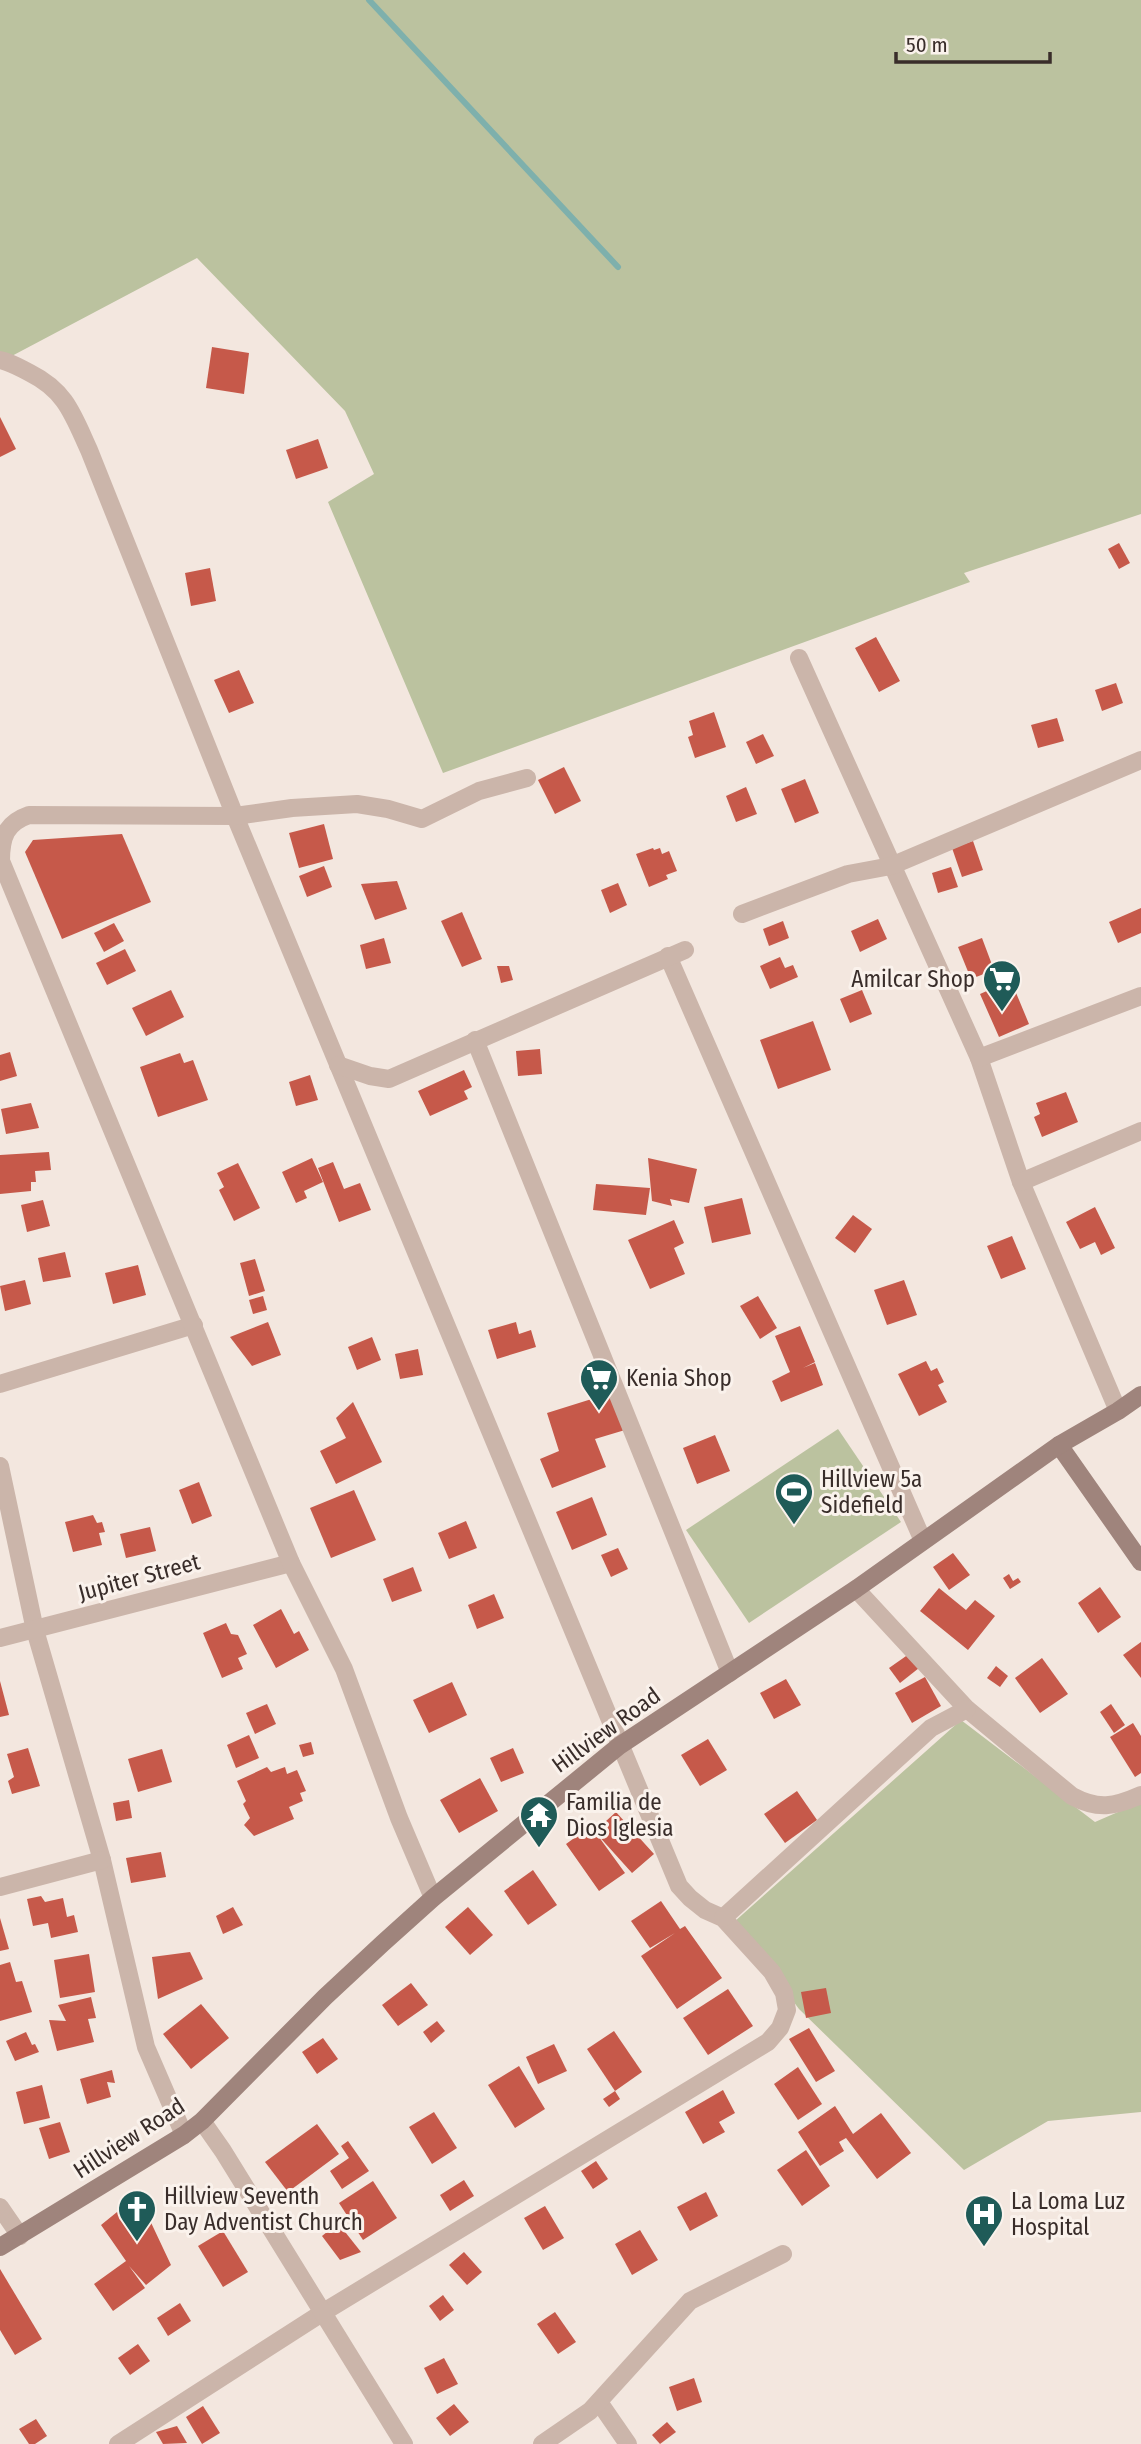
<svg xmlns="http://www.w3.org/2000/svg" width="1141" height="2444" font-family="'Fira Sans Condensed',sans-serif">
<rect width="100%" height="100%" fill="#f3e7df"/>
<g fill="#bbc29f">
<polygon points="0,0 1141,0 1141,514 964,573 970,582 443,773 328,502 374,474 345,411 197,258 8,358 0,357"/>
<polygon points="838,1429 901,1522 749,1623 686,1530"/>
<polygon points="961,1720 1095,1822 1141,1802 1141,2112 1048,2121 964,2170 799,2009 734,1922"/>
</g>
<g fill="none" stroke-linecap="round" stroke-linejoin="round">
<polyline stroke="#7eb0ac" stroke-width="6" points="369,0 618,267"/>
</g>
<g fill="#c6594a">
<polygon points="212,347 249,353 244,394 206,388"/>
<polygon points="0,417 16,449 0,457"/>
<polygon points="318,439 328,468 296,479 286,450"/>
<polygon points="1119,543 1130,563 1119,569 1108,549"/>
<polygon points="210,568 216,601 191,606 185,573"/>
<polygon points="876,637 900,681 879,692 855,648"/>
<polygon points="239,670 254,703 229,713 214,680"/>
<polygon points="1116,683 1123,703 1102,711 1095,690"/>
<polygon points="714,712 726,747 695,758 688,737 693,735 689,721"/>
<polygon points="1057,718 1064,741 1038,748 1031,725"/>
<polygon points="763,734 774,756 756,764 746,742"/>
<polygon points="564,767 581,801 555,814 538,780"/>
<polygon points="805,779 819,813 795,823 781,789"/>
<polygon points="746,787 757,814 736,822 726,796"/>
<polygon points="324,824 333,859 299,868 289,833"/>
<polygon points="122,834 151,902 62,939 25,852 33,840"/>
<polygon points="973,841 983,870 962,877 952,848"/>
<polygon points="653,848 654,850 660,848 662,854 669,851 677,871 666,875 668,879 649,887 636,854"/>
<polygon points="324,866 332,887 307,897 299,876"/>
<polygon points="951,867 958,887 938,893 932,873"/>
<polygon points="397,881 407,909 375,920 361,884"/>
<polygon points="618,883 627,905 610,913 601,890"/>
<polygon points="1141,908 1141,933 1118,943 1109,922"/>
<polygon points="462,912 482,959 462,967 441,921"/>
<polygon points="878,919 887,939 860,952 851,931"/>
<polygon points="783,921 789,938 769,946 763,929"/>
<polygon points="114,923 124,941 104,952 94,933"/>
<polygon points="384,938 391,963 366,969 360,945"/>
<polygon points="982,938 994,970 971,979 958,947"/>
<polygon points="125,949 136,971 107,985 96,963"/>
<polygon points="780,957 785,968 793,965 798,977 770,989 760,966"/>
<polygon points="497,966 509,966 513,980 501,983"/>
<polygon points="1005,983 1009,990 1014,988 1029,1024 999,1037 980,994"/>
<polygon points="171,990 184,1017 146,1036 132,1008"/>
<polygon points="862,990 872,1014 850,1023 840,999"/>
<polygon points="813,1021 831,1070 778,1089 760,1040"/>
<polygon points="540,1049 542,1074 518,1076 516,1051"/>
<polygon points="10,1052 17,1076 0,1081 0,1055"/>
<polygon points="180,1053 184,1063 193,1060 208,1100 158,1117 140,1067"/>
<polygon points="464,1070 472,1087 464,1091 468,1099 430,1116 418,1091"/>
<polygon points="310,1075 318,1100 296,1106 289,1082"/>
<polygon points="1066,1092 1078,1122 1042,1137 1034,1117 1040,1114 1036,1103"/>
<polygon points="31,1103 39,1128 6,1134 1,1109"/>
<polygon points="49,1152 51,1170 35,1171 36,1182 31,1182 31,1191 0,1194 0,1155"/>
<polygon points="312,1158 323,1182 304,1191 307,1198 296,1203 282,1172"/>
<polygon points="648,1158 697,1169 689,1203 670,1199 672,1206 652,1201"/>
<polygon points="333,1162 344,1189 360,1183 371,1210 339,1222 318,1168"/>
<polygon points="238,1163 260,1208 234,1221 219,1190 224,1187 217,1173"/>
<polygon points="596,1184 650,1188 646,1215 593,1210"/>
<polygon points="742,1198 751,1234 712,1243 704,1207"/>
<polygon points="43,1200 50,1226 27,1232 21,1205"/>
<polygon points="1095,1207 1115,1248 1101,1255 1095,1242 1080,1249 1066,1222"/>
<polygon points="853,1215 872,1229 855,1253 835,1238"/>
<polygon points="674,1220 684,1243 674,1248 685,1274 650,1289 628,1240"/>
<polygon points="1012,1236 1026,1269 1001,1279 987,1246"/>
<polygon points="65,1252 71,1277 43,1282 38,1258"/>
<polygon points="255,1259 265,1291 249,1296 240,1263"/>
<polygon points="138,1265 146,1295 113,1304 105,1273"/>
<polygon points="25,1280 31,1304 5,1311 0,1286"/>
<polygon points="904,1280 917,1315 887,1325 874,1290"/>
<polygon points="263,1296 267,1310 253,1314 249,1300"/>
<polygon points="758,1296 777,1328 760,1339 740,1306"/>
<polygon points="268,1322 281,1355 252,1366 230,1337"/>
<polygon points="516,1322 519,1334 531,1330 536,1347 497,1359 488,1330"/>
<polygon points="800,1326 815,1362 803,1368 815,1363 823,1385 781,1402 772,1381 790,1372 775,1336"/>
<polygon points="372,1337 381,1360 357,1370 348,1347"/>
<polygon points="418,1349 423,1375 400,1379 395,1354"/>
<polygon points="926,1361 931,1371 937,1368 944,1382 938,1385 947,1402 919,1416 898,1374"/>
<polygon points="614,1392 625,1430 595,1439 606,1467 552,1488 540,1459 559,1451 547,1413"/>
<polygon points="353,1402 382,1462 336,1484 320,1451 346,1438 336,1418"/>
<polygon points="715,1435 730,1471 697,1484 683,1448"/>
<polygon points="199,1482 212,1516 192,1524 179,1490"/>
<polygon points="354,1490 376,1540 331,1558 310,1508"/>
<polygon points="592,1497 607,1535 572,1550 556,1512"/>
<polygon points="93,1515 97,1523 102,1522 105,1532 99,1533 102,1545 73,1552 65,1522"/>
<polygon points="466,1521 477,1548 449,1559 438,1533"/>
<polygon points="150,1527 156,1551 126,1558 120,1534"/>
<polygon points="618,1548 628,1569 611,1577 601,1555"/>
<polygon points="953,1553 970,1575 949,1590 933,1567"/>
<polygon points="413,1567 422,1591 392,1602 383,1579"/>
<polygon points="1009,1574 1013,1581 1018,1578 1021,1582 1010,1589 1003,1578"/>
<polygon points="1100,1587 1121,1617 1098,1633 1078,1603"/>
<polygon points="939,1588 966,1610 975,1600 995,1616 968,1650 920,1611"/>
<polygon points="494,1594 504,1618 477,1629 468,1605"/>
<polygon points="281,1609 294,1634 299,1631 309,1650 276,1668 253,1625"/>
<polygon points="226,1623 231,1634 238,1635 247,1654 238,1658 243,1669 222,1678 203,1633"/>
<polygon points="1141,1642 1141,1678 1123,1655"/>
<polygon points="909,1654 919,1668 900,1683 889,1668"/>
<polygon points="1042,1658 1068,1694 1040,1713 1015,1678"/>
<polygon points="996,1666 1008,1676 1000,1687 987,1678"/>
<polygon points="925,1677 941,1706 912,1723 895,1693"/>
<polygon points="786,1679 801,1705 774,1719 760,1693"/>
<polygon points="0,1681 9,1715 0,1717"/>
<polygon points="452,1682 467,1715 429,1733 413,1700"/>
<polygon points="267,1704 276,1724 255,1734 246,1713"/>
<polygon points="1111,1704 1125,1725 1114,1733 1100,1712"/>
<polygon points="1133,1723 1141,1736 1141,1773 1135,1777 1110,1737"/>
<polygon points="249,1735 259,1758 236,1768 227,1745"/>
<polygon points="708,1739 727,1770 700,1786 681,1755"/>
<polygon points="311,1742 314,1754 303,1757 299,1745"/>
<polygon points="28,1748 40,1786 12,1794 8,1781 14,1777 7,1754"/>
<polygon points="513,1748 524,1773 501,1782 490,1758"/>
<polygon points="162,1749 172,1782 138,1792 128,1759"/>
<polygon points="267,1767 271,1772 285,1767 287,1774 297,1770 306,1791 300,1793 303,1801 289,1807 294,1819 254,1836 244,1825 250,1818 243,1804 246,1801 237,1781"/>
<polygon points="480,1778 498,1811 459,1833 440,1800"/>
<polygon points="797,1791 817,1820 785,1843 764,1814"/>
<polygon points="129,1800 132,1818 116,1821 113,1803"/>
<polygon points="616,1812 654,1854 632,1873 596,1833 625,1873 599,1891 566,1844 591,1826 595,1831"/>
<polygon points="161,1852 166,1877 131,1883 126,1858"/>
<polygon points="533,1870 557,1905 528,1925 504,1891"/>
<polygon points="41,1896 45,1902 63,1898 67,1917 74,1915 78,1932 51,1938 48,1923 33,1926 27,1899"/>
<polygon points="661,1901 680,1929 685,1926 722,1978 677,2009 641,1956 675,1933 650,1948 631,1921"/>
<polygon points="233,1907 243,1925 223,1934 216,1916"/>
<polygon points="468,1907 493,1935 470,1955 445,1927"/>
<polygon points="0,1918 9,1949 0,1951"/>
<polygon points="190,1952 203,1979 158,1999 152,1957"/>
<polygon points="89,1954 95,1992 60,1998 54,1960"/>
<polygon points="10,1962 16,1982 22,1981 32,2012 0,2021 0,1965"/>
<polygon points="411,1983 428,2005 398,2026 382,2005"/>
<polygon points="826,1988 831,2013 806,2018 801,1992"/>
<polygon points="728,1989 753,2026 708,2055 683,2018"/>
<polygon points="91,1997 96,2018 88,2019 94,2042 57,2051 49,2020 66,2021 58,2005"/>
<polygon points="201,2004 229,2038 191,2069 163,2034"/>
<polygon points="437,2021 445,2031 431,2043 423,2032"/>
<polygon points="809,2028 835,2071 816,2082 789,2039"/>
<polygon points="614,2031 642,2072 615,2091 587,2049"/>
<polygon points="26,2032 32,2045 35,2044 39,2052 15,2061 6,2041"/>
<polygon points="323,2038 338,2059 317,2074 302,2052"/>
<polygon points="554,2044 567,2071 538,2084 526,2057"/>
<polygon points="519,2066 545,2109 515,2128 488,2085"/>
<polygon points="798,2067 822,2104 798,2120 774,2084"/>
<polygon points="112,2070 115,2083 107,2082 111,2097 87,2104 80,2079"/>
<polygon points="42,2085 50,2118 24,2124 16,2092"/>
<polygon points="723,2090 735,2113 719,2122 725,2132 703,2144 685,2112"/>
<polygon points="615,2091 620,2099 609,2107 603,2099"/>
<polygon points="835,2106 853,2134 881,2113 911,2153 877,2179 846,2138 839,2142 844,2151 820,2166 798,2132"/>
<polygon points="434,2112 457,2148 432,2164 409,2127"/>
<polygon points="60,2122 70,2152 49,2159 39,2128"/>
<polygon points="317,2124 339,2154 288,2192 265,2162"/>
<polygon points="348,2141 369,2171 342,2189 330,2171 349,2158 341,2146"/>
<polygon points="806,2150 830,2186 802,2206 777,2170"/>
<polygon points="596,2161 608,2179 593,2189 581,2171"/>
<polygon points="464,2180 474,2196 450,2211 440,2195"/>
<polygon points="373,2181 397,2218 363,2240 339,2203"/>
<polygon points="706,2192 718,2216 690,2231 677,2207"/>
<polygon points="138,2195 171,2265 146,2285 129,2266 145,2288 113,2311 94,2284 126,2261 101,2225"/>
<polygon points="545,2206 564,2238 543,2250 524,2218"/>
<polygon points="338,2223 361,2252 340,2260 322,2236"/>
<polygon points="640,2230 658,2260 632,2275 615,2244"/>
<polygon points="223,2231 248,2272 223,2287 198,2246"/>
<polygon points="464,2252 482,2272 467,2285 449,2265"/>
<polygon points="0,2269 42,2339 15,2355 0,2330"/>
<polygon points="443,2295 454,2310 440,2321 429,2306"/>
<polygon points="180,2303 191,2321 168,2336 157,2318"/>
<polygon points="555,2312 576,2342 558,2354 537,2324"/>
<polygon points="138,2344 150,2361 130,2375 118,2358"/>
<polygon points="444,2358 458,2384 437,2394 424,2368"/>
<polygon points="694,2378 702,2402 677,2411 669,2387"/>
<polygon points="454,2404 469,2422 450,2436 436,2418"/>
<polygon points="203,2406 220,2433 202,2444 186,2417"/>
<polygon points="36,2419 47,2436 35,2444 29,2444 19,2429"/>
<polygon points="667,2422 676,2432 660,2444 652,2435"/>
<polygon points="177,2426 187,2443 163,2444 156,2432"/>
</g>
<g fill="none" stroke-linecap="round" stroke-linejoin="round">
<g stroke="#cbb5aa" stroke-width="18">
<path d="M 0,360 C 11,362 20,368 30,373 C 66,391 73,415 89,450 L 235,816 L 679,1886 L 690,1898 L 705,1910 L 723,1918 L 772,1972 L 784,1993 L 787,2010 L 780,2028 L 768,2042 L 322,2313 L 118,2444"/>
<polyline points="799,658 979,1058 1021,1182 1118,1411"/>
<polyline points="742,914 848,874 891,866 1141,760"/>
<polyline points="668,956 923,1541"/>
<polyline points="475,1040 730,1673"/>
<polyline points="979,1058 1141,996"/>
<polyline points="338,1065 370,1076 389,1079 685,950"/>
<polyline points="1021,1182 1141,1131"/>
<polyline points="0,1384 194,1325"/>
<polyline points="0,1466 35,1630 102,1860 146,2047 184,2135"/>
<path d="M 856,1589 L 967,1709 L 1072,1796 C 1098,1810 1114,1807 1141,1795"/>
<polyline points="0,1638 291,1563"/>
<polyline points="0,1887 102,1860"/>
<path d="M 433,1898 L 399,1818 L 344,1669 L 291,1563 L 1,861 C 1,837 6,823 29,815 L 235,816 L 292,808 L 357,804 L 388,809 L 422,819 L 479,791 L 527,778"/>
<polyline points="723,1918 931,1728 967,1709"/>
<polyline points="202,2121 223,2151 404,2444"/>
<polyline points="0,2207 20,2236"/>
<polyline points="599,2402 628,2444"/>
<polyline points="542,2444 590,2411 690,2301 783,2254"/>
</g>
<g stroke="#9f847c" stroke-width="18">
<polyline points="1059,1445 1141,1562"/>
<polyline points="0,2247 184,2135 202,2121 325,1997 383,1943 433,1898 619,1746 856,1589 1059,1445 1118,1411 1141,1395"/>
</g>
</g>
<defs>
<symbol id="supermarket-pin" viewBox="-11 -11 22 30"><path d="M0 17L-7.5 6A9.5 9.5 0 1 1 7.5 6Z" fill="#1f5b58" stroke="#faf2ec"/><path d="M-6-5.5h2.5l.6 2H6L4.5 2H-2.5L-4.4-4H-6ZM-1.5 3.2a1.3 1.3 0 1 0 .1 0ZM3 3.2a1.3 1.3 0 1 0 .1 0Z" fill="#fff"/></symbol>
<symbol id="stadium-pin" viewBox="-11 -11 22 30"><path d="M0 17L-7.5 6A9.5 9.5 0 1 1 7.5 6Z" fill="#1f5b58" stroke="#faf2ec"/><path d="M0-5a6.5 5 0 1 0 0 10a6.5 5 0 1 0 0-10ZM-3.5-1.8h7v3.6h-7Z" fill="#fff"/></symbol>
<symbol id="temple-pin" viewBox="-11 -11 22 30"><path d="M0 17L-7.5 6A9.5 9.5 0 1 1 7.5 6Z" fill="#1f5b58" stroke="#faf2ec"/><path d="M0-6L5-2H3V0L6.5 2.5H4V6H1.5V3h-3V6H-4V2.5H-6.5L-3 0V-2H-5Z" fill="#fff"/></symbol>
<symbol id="church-pin" viewBox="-11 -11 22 30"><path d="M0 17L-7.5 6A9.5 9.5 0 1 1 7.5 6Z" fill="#1f5b58" stroke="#faf2ec"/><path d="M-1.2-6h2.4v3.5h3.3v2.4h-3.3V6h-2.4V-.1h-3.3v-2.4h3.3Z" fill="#fff"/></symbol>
<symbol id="hospital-pin" viewBox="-11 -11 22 30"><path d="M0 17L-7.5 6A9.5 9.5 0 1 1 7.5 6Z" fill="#1f5b58" stroke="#faf2ec"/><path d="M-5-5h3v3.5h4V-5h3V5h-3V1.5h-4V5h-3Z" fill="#fff"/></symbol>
</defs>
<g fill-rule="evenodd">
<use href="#supermarket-pin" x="980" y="957" width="44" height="60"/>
<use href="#supermarket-pin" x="577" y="1356" width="44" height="60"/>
<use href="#stadium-pin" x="772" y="1470" width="44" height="60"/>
<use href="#temple-pin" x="517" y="1793" width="44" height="60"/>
<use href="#church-pin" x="115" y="2187" width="44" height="60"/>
<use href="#hospital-pin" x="962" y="2192" width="44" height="60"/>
</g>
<g text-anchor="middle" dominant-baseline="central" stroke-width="6" stroke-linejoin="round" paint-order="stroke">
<g font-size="23" fill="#392d2a" stroke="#faf2ec" text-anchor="start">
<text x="975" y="979" text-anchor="end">Amilcar Shop</text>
<text x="626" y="1378">Kenia Shop</text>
<text x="821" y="1479">Hillview 5a<tspan x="821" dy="26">Sidefield</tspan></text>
<text x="566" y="1802">Familia de<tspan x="566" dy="26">Dios Iglesia</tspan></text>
<text x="164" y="2196">Hillview Seventh<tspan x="164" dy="26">Day Adventist Church</tspan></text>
<text x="1011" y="2201">La Loma Luz<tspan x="1011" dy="26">Hospital</tspan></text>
</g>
<g font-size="23" fill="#392d2a" stroke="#faf2ec">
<text transform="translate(139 1577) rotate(-15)">Jupiter Street</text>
<text transform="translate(606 1730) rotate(-36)">Hillview Road</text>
<text transform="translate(129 2138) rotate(-33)">Hillview Road</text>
</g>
</g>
<path d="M896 52v10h154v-10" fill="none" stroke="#392d2a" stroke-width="3.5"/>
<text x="906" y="52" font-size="21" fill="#392d2a" stroke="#faf2ec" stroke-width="5" paint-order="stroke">50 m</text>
</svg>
